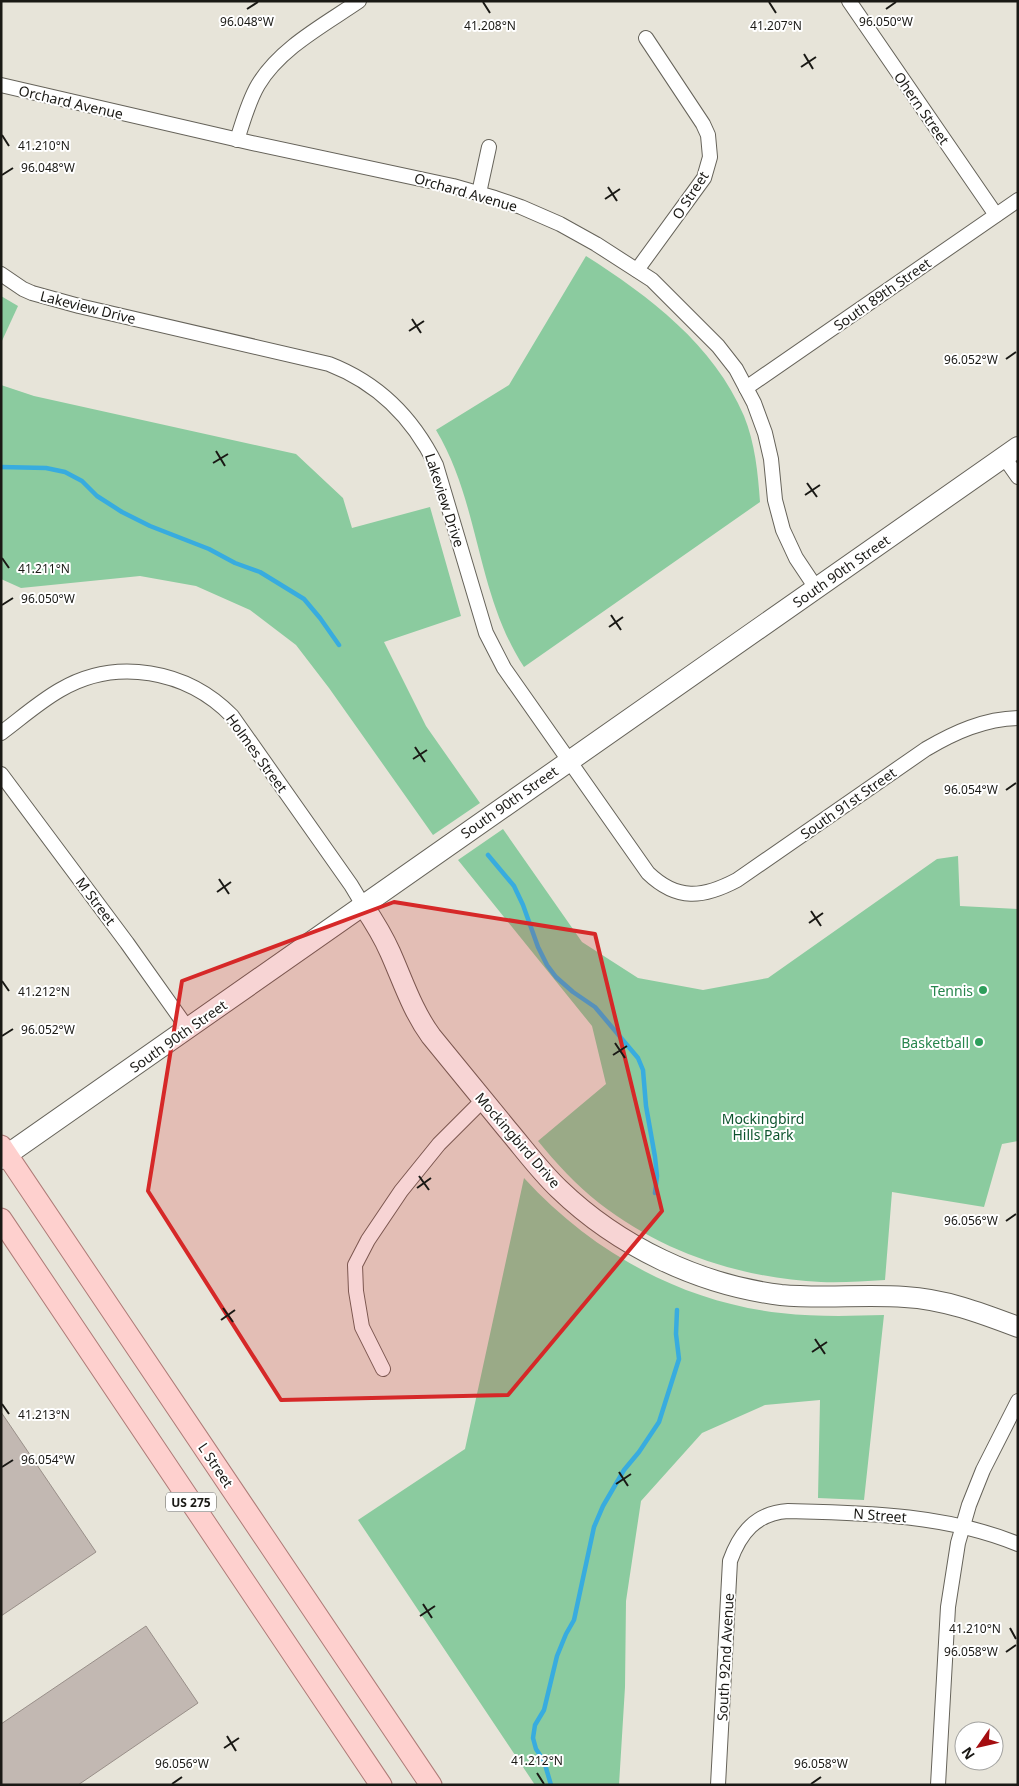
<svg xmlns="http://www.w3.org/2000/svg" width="1019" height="1786" font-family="'Noto Sans',sans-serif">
<rect width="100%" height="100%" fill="#e7e4d9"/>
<g fill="#8bcb9f">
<path d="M 586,256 C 649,296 714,345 744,416 C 755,443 758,473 760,502 L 524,667 C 476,594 480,503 436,430 L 509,385 Z"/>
<polygon points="1,296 18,306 1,343"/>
<polygon points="1,385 34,396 296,454 343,498 352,528 430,507 461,616 384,642 426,726 480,803 433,835 329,688 296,645 250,610 196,586 140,576 21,588 1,579"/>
<path d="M 503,829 L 582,942 L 638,978 L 703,990 L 768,978 L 937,859 L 958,856 L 960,906 L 1018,909 L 1018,1141 L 1002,1144 L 984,1207 L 892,1192 L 885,1280 C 864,1281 842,1283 821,1282 C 741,1278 663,1253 599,1203 C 576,1185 556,1163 538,1141 L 606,1084 L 592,1026 L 458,860 Z"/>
<path d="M 524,1178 C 592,1252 681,1302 781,1313 C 816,1317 850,1316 884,1315 L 864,1500 L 818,1498 L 820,1400 L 765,1405 L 702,1433 L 641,1501 L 626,1601 L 625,1687 L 619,1785 L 535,1785 L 358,1520 L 465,1449 Z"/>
</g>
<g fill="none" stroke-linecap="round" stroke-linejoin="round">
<g stroke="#38acdf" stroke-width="4.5">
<polyline points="1,467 46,468 65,472 82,481 97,496 122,512 150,526 209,549 235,563 260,572 304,599 320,618 339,645"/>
<polyline points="488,855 514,886 523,905 538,947 547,965 556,977 573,992 595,1007 638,1058 643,1070 646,1106 655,1157 657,1176 655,1193"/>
<polyline points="551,1785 544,1761 536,1749 533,1738 535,1725 544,1710 557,1656 566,1634 574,1620 594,1527 603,1506 624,1470 639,1452 659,1422 679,1359 676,1334 677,1310"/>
</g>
</g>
<g fill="#c2b8b2" stroke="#998f89">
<polygon points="1,1412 96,1552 1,1616"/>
<polygon points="146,1626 198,1703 78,1785 1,1785 1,1724"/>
</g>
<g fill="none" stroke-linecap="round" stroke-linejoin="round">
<defs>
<g id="street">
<polyline points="849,1 996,215"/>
<polyline points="1,85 252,143 453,186 495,198 521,207 560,224 596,244 652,280 718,346 736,369 754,403 765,433 771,459 775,500 783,530 796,558 816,588"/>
<path d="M 237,140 C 243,122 248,102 258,85 C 280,48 324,25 359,1"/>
<polyline points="479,193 489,147"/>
<polyline points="637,270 704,178 710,157 708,135 703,124 646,38"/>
<path d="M 1,274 L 23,289 L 32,293 L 79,306 L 329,364 C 378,383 413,418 436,465 L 486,633 L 504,668 L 648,873 C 677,901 703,898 737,880 L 926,749 C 955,732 984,719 1018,718"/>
<polyline points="746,388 1018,200"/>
<polyline points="1004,457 1018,477"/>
<path d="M 1,733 C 20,719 39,702 60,690 C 116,657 187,670 232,716 L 351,885 L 363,905"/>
<polyline points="1,774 127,943 188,1029"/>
<polyline points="383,1369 362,1327 356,1291 355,1265 368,1240 401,1191 439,1144 483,1100"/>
<path d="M 718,1785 L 730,1561 C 740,1533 756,1513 788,1511 C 865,1513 945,1514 1018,1544"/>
<polyline points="938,1785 948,1607 958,1543 969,1505 983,1470 1018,1401"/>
</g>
<g id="secondary">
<path d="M 363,905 C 373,920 383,936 390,952 C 403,981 412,1010 431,1036 C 456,1067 482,1098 507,1129 C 524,1149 540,1171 559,1189 C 618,1246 699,1285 781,1295 C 822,1299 864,1294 905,1297 C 944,1299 981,1313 1018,1327"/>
<polyline points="1,1159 1018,447"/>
</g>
<g id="primary">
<polyline points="1,1146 431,1785"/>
<polyline points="1,1219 381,1785"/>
</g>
</defs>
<use href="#street" stroke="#66635a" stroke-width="16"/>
<use href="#secondary" stroke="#66635a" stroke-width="22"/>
<use href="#primary" stroke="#ae7c78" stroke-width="23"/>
<use href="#street" stroke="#fff" stroke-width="14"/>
<use href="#secondary" stroke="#fff" stroke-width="20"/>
<use href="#primary" stroke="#fed0ce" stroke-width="21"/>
</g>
<path fill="#d62828" fill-opacity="0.2" stroke="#d62828" stroke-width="4" stroke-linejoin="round" d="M 394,902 L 595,934 L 662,1211 L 508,1395 L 281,1400 L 148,1191 L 182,981 Z"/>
<path fill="none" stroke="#1a1915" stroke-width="2" d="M 483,2 L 490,13M 769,2 L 776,13M 247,9 L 258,2M 886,9 L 896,2M 804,54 L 813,69M 801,67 L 816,57M 2,135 L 9,146M 2,175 L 13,168M 608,187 L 617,201M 605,199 L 620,189M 412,319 L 421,333M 409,331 L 424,321M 1006,359 L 1016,352M 216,451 L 225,466M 213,463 L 228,454M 807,483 L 817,497M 805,495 L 820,485M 2,558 L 9,568M 2,605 L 13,598M 611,615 L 621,630M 609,627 L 623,617M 415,747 L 425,762M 413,759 L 427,750M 1006,790 L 1016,783M 219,879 L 229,894M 217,892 L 231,882M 811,911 L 821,926M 809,923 L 823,913M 2,981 L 9,991M 2,1036 L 13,1029M 615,1043 L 625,1058M 613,1055 L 627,1046M 419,1176 L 429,1190M 417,1188 L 431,1178M 1006,1221 L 1016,1214M 223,1308 L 233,1322M 221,1320 L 235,1310M 815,1339 L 825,1354M 812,1352 L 827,1342M 2,1404 L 9,1414M 2,1467 L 13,1460M 619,1472 L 628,1486M 616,1484 L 631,1474M 423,1604 L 432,1618M 420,1616 L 435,1606M 1010,1628 L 1016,1639M 1006,1652 L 1016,1645M 227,1736 L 236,1751M 224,1748 L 239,1738M 537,1773 L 544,1784M 172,1784 L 182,1777M 811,1784 L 821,1777"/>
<g fill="#2e9e5b" stroke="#fff" stroke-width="2">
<circle cx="983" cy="990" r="5"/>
<circle cx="979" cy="1042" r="5"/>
</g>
<g text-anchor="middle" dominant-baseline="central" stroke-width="4" stroke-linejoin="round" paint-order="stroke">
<rect fill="#fff" stroke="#5f5e5b" stroke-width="1" x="166" y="1492.5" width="50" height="19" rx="4"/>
<g font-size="12" font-weight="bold" fill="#1a1915">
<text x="191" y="1502">US 275</text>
</g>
<g font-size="14" fill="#1a1915" stroke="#fff">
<text transform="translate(71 102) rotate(13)">Orchard Avenue</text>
<text transform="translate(922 108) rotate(55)">Ohern Street</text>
<text transform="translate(466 192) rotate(16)">Orchard Avenue</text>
<text transform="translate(690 195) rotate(-57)">O Street</text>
<text transform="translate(882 294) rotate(-35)">South 89th Street</text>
<text transform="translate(88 307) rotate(14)">Lakeview Drive</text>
<text transform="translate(445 500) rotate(72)">Lakeview Drive</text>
<text transform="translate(841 571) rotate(-35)">South 90th Street</text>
<text transform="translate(257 753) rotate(54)">Holmes Street</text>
<text transform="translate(509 802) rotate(-35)">South 90th Street</text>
<text transform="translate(848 803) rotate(-35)">South 91st Street</text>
<text transform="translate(96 901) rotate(53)">M Street</text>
<text transform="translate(178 1036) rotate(-35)">South 90th Street</text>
<text transform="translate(518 1140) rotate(49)">Mockingbird Drive</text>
<text transform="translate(216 1465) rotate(56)">L Street</text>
<text transform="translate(880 1515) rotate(4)">N Street</text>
<text transform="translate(725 1657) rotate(-87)">South 92nd Avenue</text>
</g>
<g font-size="14" fill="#27864d" stroke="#fff" text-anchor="end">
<text x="973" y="990">Tennis</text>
<text x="969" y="1042">Basketball</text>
</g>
<g font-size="14" fill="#0d542e" stroke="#fff">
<text x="763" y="1118">Mockingbird<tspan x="763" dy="16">Hills Park</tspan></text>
</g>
</g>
<g font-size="12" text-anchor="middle" fill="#1a1915" stroke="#fff" stroke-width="4" stroke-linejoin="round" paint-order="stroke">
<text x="247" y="26">96.048°W</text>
<text x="886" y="26">96.050°W</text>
<text x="490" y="30">41.208°N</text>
<text x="776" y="30">41.207°N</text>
<text x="44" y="150">41.210°N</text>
<text x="48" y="172">96.048°W</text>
<text x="971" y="364">96.052°W</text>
<text x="44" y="573">41.211°N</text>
<text x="48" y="603">96.050°W</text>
<text x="971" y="794">96.054°W</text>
<text x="44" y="996">41.212°N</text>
<text x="48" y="1034">96.052°W</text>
<text x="971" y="1225">96.056°W</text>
<text x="44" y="1419">41.213°N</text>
<text x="48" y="1464">96.054°W</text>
<text x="975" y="1633">41.210°N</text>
<text x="971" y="1656">96.058°W</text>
<text x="537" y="1765">41.212°N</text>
<text x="182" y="1768">96.056°W</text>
<text x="821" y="1768">96.058°W</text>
</g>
<rect width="1019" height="1786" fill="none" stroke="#1a1915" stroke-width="5"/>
<g transform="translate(979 1746) rotate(236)"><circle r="24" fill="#ffffff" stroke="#a3a3a1"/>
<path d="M0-4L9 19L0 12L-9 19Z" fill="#a40d10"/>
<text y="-8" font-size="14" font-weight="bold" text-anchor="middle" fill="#1a1915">N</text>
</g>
</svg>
